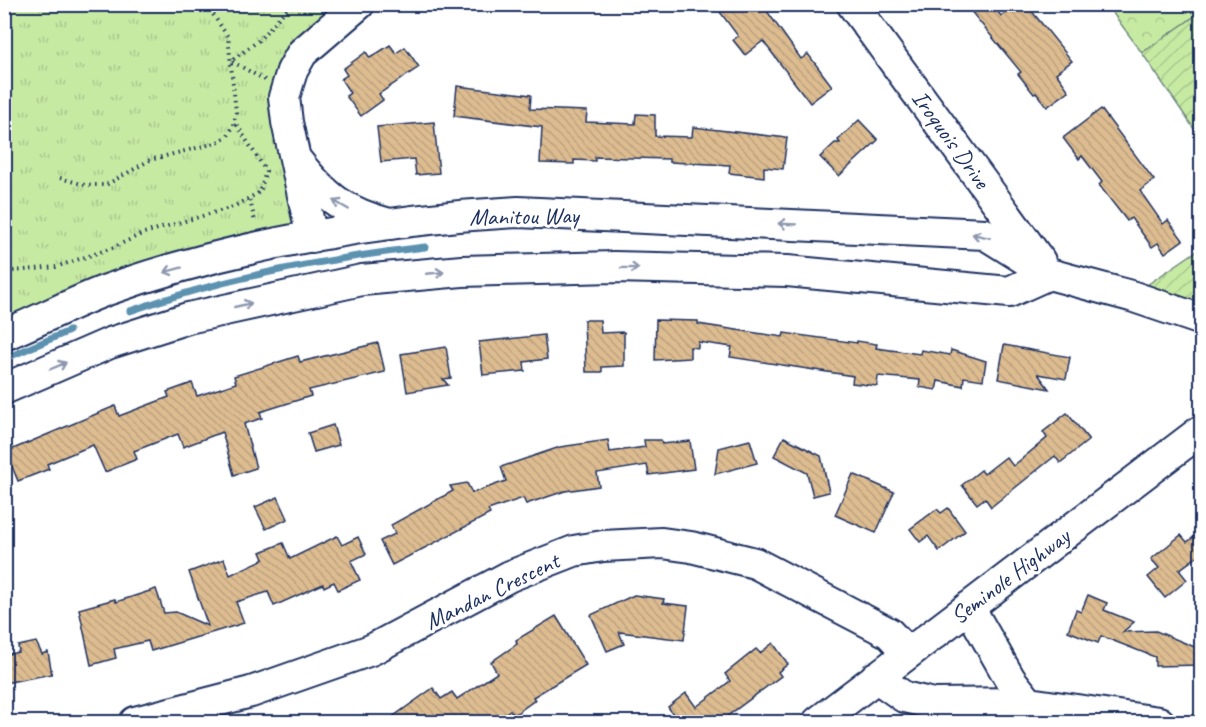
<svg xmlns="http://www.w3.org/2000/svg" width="1206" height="727" font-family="Caveat,sans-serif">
<defs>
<pattern id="grass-tufts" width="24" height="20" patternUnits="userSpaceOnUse" patternTransform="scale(1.5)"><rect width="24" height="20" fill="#c7eaa3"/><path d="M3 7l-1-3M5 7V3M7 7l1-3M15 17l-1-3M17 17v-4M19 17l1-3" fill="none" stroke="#aac98f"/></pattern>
<pattern id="forest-crowns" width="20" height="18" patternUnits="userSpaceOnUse" patternTransform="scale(1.5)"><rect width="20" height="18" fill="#c7eaa3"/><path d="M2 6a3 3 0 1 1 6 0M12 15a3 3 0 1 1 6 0" fill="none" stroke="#aac98f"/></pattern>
<pattern id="garden-furrows" width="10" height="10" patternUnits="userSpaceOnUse" patternTransform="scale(1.5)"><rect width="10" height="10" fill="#c7eaa3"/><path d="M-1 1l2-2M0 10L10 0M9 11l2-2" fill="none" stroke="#aac98f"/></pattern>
<pattern id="building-back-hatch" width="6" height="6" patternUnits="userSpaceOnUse" patternTransform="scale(1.5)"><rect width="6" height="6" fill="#ddbc90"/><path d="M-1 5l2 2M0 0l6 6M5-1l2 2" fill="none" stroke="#bda27f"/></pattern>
</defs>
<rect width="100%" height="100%" fill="#fff"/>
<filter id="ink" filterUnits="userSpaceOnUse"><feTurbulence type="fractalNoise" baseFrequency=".0167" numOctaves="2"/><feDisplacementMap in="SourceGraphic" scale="12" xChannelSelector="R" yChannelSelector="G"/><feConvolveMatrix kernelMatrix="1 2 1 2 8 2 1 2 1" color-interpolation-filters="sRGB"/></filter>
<g filter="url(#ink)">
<polygon fill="url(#grass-tufts)" stroke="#718c80" stroke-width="1.5" points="5,5 359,5 292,71 312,237 5,335"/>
<polygon fill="url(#forest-crowns)" stroke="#718c80" stroke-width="1.5" points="1107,5 1201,5 1201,12 1142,53"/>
<g fill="url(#garden-furrows)" stroke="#718c80" stroke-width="1.5">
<polygon points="1201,12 1201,139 1142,53"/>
<polygon points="1201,248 1201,303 1147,285"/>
</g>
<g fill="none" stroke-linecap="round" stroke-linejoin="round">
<g stroke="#5c92b0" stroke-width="7">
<path d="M 130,311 C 226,277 325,259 425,247"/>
<polyline points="4,359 69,331"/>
</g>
</g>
<g fill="url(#building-back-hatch)" stroke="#1b2f5e" stroke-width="1.5">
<polygon points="731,4 762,4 801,59 808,54 832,86 810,103 763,41 745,55 733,40 738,36 720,12"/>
<polygon points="965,4 992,4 1001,16 1016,4 1026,4 1072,61 1056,73 1069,91 1047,107 1036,93 1034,94 1018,74 1021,72"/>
<polygon points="390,45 396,53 405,47 419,67 379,94 383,100 361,116 346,96 350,93 341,79 347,75 343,69 366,52 370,58"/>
<polygon points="457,86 531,95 530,109 587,111 586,122 635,124 636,114 655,115 655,136 692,137 693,127 787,138 783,169 764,167 764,177 729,173 730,165 669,162 669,159 595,157 595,161 574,160 574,164 540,163 542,127 454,116"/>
<polygon points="1101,109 1154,180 1140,191 1163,224 1168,220 1183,240 1165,253 1158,243 1152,247 1131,218 1127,221 1099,185 1102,182 1082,156 1079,159 1063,138"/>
<polygon points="859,120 878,140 839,176 820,157 835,143 840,143 838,140"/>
<polygon points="434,122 439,173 416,175 414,159 381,162 377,127"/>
<polygon points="584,320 600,320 601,333 624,332 624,366 602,367 602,372 586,372"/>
<polygon points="656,320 698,321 698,324 783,337 784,333 857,343 857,341 877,344 876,348 920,354 921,350 950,355 951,350 986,361 983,380 964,377 963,386 938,381 936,390 919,387 920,380 878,376 877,386 852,383 853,376 730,357 732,347 698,342 698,348 690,347 690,358 655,360"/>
<polygon points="544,335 547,359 524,362 525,371 483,375 479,342"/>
<polygon points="378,343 385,372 309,390 311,396 260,412 262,418 244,424 256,468 234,475 222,432 183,447 178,434 134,451 137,459 105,472 93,445 47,464 49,469 18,481 6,452 115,406 119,416 169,397 167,392 192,383 197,396 236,383 234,376 298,356 300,362"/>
<polygon points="1004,345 1070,357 1066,379 1038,374 1049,389 998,379"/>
<polygon points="446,347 451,378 443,379 448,385 407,392 401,354"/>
<polygon points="1067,413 1089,440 1060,463 1055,456 991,507 985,498 977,504 962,485 981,470 984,474 1006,457 1013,466 1047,438 1043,432"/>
<polygon points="333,425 339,445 314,452 308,433"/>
<polygon points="784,437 821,456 829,492 813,496 807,473 774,456"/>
<polygon points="608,440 610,452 645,447 644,440 661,440 662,444 690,441 694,469 649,475 647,465 597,473 599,486 565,491 526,504 523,498 488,510 490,514 392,565 380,541 395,534 391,525 453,491 450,486 467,483 472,493 506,481 501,467 560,447"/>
<polygon points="750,440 757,463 715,474 719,448"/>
<polygon points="853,474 894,492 876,533 835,515"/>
<polygon points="278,497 288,519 266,529 255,507"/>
<polygon points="948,508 965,531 939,551 928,536 920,542 910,529 937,509 941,513"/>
<polygon points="1202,531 1202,553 1179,570 1187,580 1165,598 1148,577 1159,568 1151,559 1181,535 1187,542"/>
<polygon points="337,536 342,545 358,537 366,554 351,561 360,580 338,590 334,582 324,587 323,584 274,606 268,592 236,602 244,623 151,651 148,641 114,649 116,658 91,665 79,609 115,599 116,602 156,589 164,613 176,612 208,626 189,572 224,559 230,575 264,559 261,552 283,543 290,559"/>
<polygon points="634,595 664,599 663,603 688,606 684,640 619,632 624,644 607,651 591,615"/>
<polygon points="1088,595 1107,603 1104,610 1134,622 1123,632 1156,631 1202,650 1202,665 1155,666 1155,657 1101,636 1098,643 1068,631 1076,610 1081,612"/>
<polygon points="556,616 586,665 533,697 535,700 514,715 510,710 492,723 384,723 433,688 441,699 452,692 457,699 497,673 491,662 517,644 516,640"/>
<polygon points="36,642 42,654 48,652 52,674 4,683 4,655 19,652 18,646"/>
<polygon points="773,643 788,664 778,672 781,676 718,723 676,723 678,721 668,707 686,693 696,707 730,681 725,674 756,649 760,653"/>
</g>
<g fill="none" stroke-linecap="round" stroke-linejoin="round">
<defs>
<g id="minor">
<polyline points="852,4 1040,261"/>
<path d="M 298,162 C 326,198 345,212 389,224"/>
<polyline points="312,237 287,122 284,97 292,71 302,53 359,4"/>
<path d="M 4,335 C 38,321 70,304 104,291 C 232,245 383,219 518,212 L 985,234 L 1049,274 L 1131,296 L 1202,320"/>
<polyline points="4,389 110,343 188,318 362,280 462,271 614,267 787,271 1009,292 1049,274"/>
<polyline points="969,607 1010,679 1029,703"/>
<polyline points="876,677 904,697 934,704 1029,703 1159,722"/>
<polyline points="135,722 251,692 371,650 510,576 574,551 603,546 662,543 691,547 755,563 889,633 908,653"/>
<polyline points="818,722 1202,430"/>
</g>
</defs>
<use href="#minor" stroke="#1b2f5e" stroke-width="34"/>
<g stroke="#1b2f5e" stroke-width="4" stroke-dasharray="1.5 4.5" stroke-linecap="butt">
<polyline points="265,80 231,61 258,41 291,4"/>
<polyline points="60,178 85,185 106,185 150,160 216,143 228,136 234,125 236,112 228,37 206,4"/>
<polyline points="250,200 255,222"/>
<polyline points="13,271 56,267 112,248 144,233 233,207 260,192 266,171 235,122"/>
</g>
<use href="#minor" stroke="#fff" stroke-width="30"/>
</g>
<defs><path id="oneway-shaft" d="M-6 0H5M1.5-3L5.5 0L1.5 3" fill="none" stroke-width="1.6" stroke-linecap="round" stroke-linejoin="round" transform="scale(1.5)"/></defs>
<g stroke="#8d97ae">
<use href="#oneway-shaft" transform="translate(341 205) rotate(-150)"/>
<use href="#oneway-shaft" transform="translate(787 224) rotate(-177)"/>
<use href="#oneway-shaft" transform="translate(981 236) rotate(-168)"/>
<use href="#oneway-shaft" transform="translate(630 268) rotate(1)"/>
<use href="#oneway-shaft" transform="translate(173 270) rotate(165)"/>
<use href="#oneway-shaft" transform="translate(435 273) rotate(-5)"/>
<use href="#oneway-shaft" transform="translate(243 305) rotate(-13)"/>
<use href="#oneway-shaft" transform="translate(58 366) rotate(-23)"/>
</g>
</g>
<g text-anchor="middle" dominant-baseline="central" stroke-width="6" stroke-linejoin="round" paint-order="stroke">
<g font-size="24" fill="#1b2f5e" stroke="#fff">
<text transform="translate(951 139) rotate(54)">Iroquois Drive</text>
<text transform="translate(524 216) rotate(-1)">Manitou Way</text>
<text transform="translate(1010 576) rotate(-37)">Seminole Highway</text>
<text transform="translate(492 591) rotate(-26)">Mandan Crescent</text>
</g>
</g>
<rect width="1206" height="727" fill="none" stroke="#fff" stroke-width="24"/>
<rect x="12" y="12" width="1182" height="703" fill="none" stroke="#1b2f5e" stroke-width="2" filter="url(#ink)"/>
</svg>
